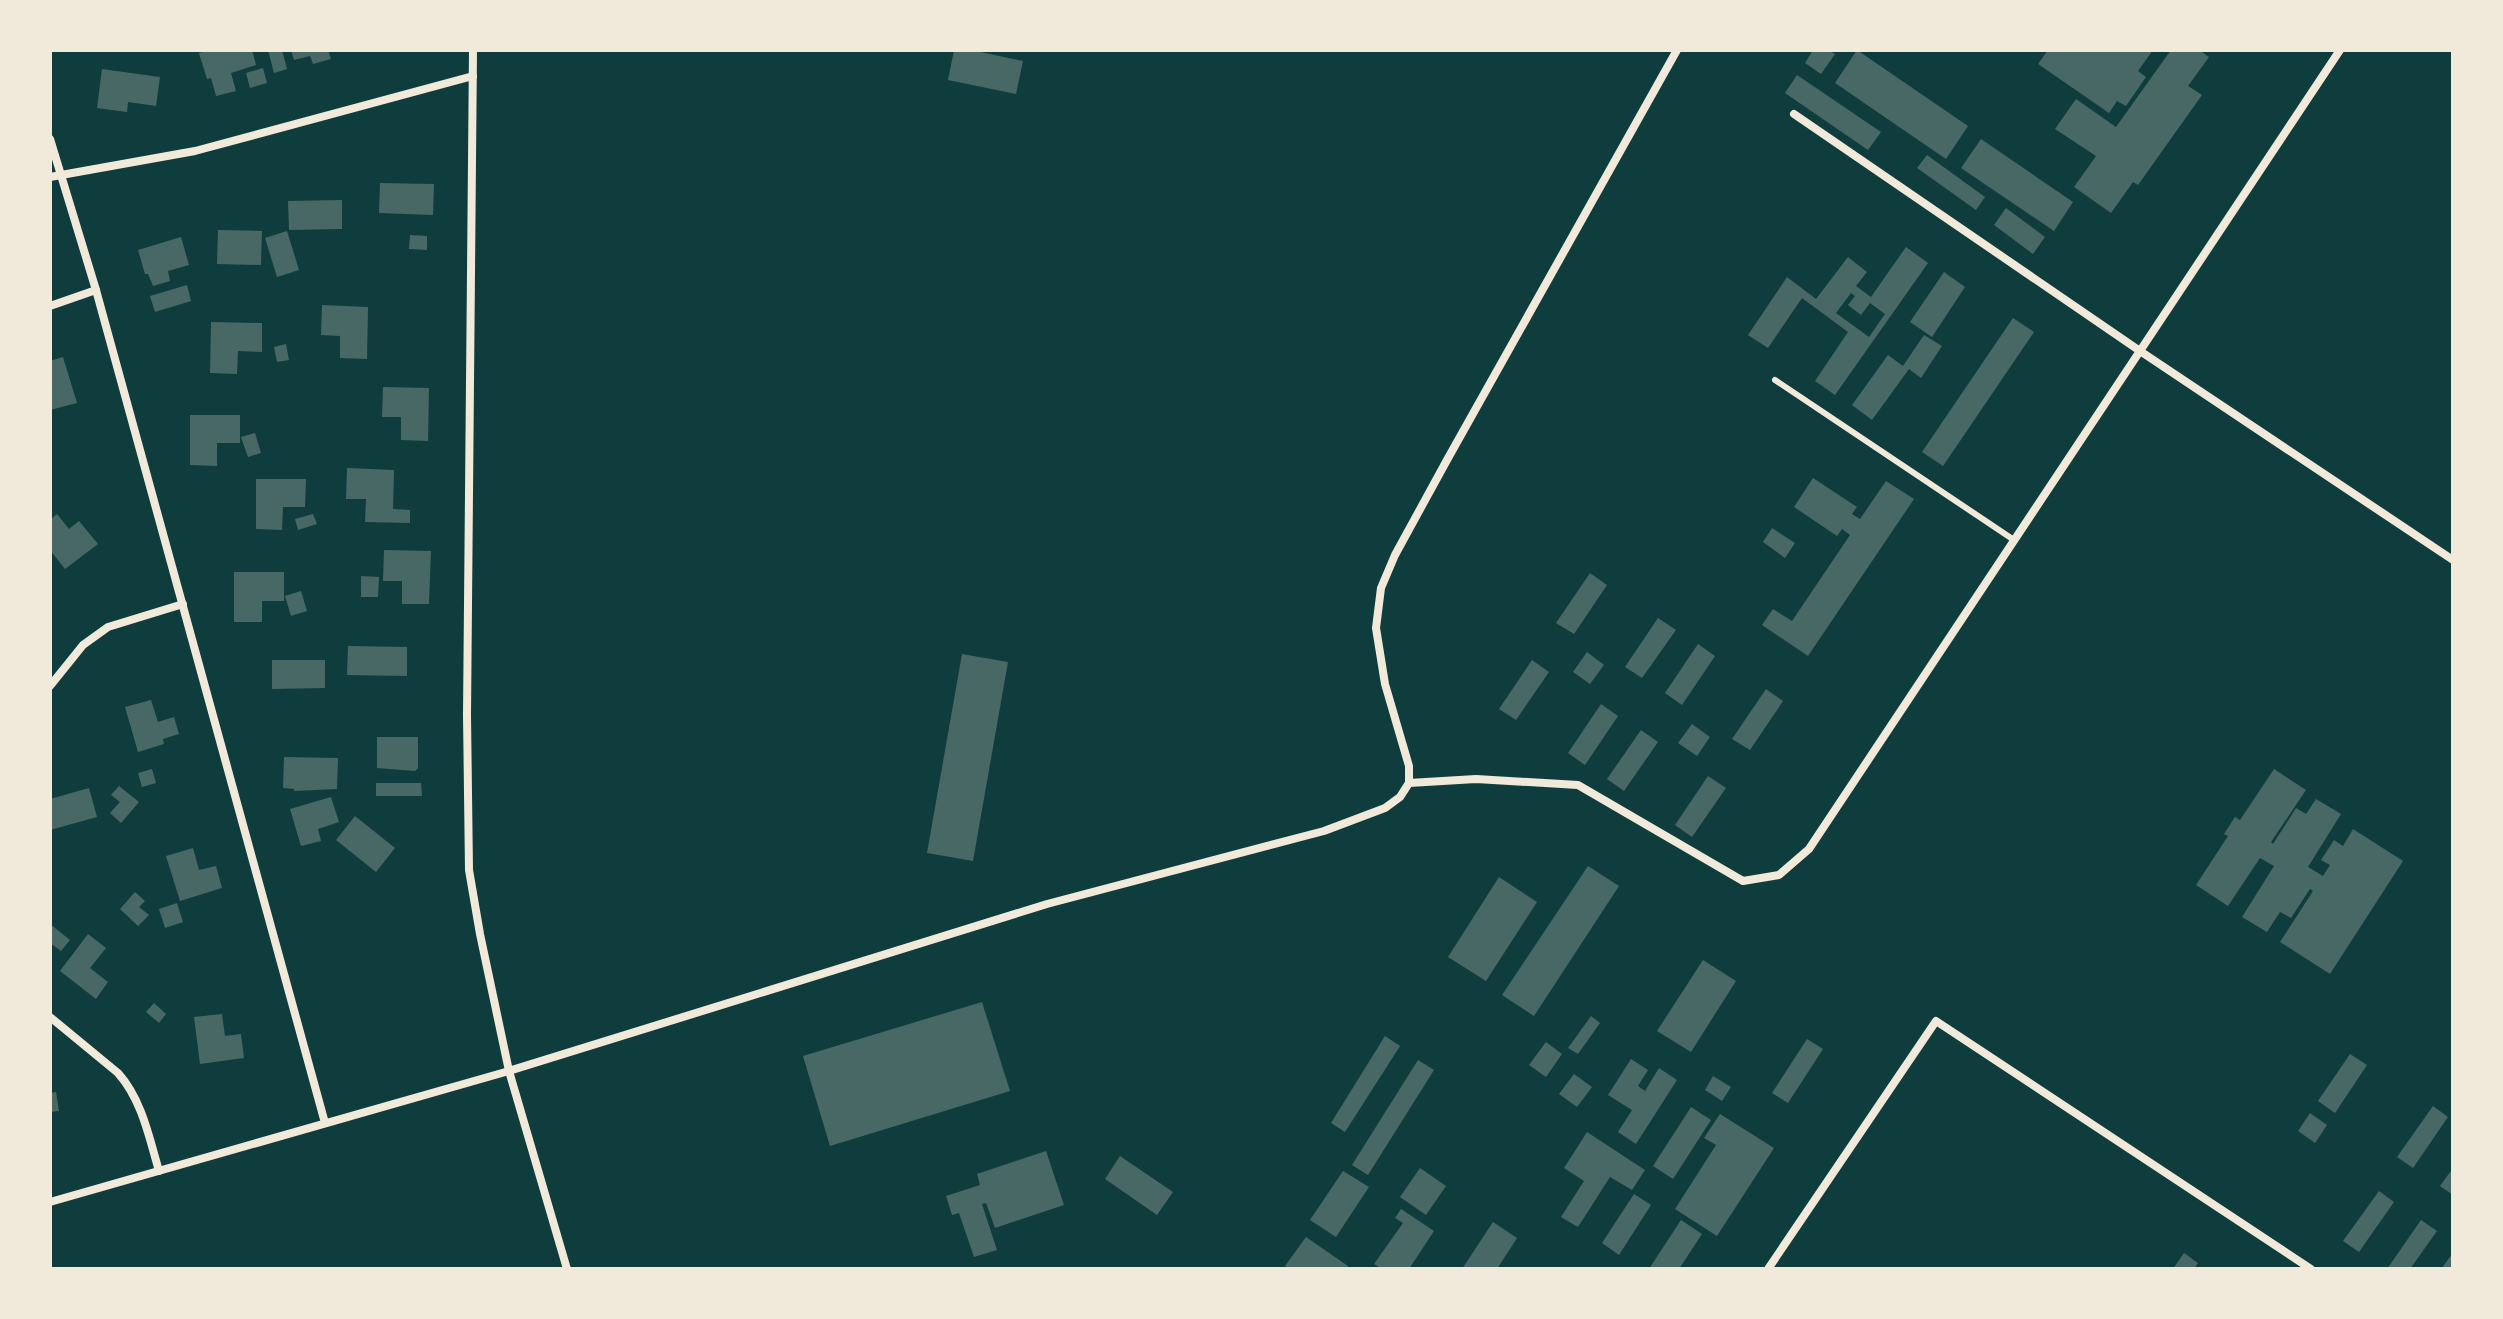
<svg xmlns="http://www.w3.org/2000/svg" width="2503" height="1319" font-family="'Noto Sans',sans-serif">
<rect width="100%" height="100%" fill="#0f3d3e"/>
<g fill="#486865" fill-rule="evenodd">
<polygon points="210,50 252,50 256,65 231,73 236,91 216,96 211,78 207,79 199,53"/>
<polygon points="268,50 282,50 287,69 274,73"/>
<polygon points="291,50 328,50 331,59 313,64 310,56 294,60"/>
<polygon points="954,50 971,50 1023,61 1016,94 948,80"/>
<polygon points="1813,50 1828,50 1835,54 1821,74 1805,63"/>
<polygon points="1857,50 1968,126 1946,159 1835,83"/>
<polygon points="2048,50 2153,50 2138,71 2146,77 2126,106 2117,101 2109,113 2038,64"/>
<polygon points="2171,50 2199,50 2209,57 2188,86 2202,95 2138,185 2133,182 2111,213 2074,187 2096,156 2055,129 2076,99 2116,127"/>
<polygon points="263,68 267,83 250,88 246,73"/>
<polygon points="102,69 160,77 156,106 128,102 127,112 97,108"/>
<polygon points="1797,75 1881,132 1868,150 1785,93"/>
<polygon points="1981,139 2073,202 2054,231 1961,168"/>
<polygon points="1927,155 1985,197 1976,210 1917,168"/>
<polygon points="380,183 434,184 433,215 379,213"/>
<polygon points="342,200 342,229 289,230 288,201"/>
<polygon points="2006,208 2045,237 2033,254 1994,225"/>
<polygon points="218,230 262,231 261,265 217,264"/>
<polygon points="287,231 299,270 277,277 265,238"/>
<polygon points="410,235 427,236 427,250 409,249"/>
<polygon points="181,237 189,265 168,271 170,281 153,286 148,274 145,274 138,250"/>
<path d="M 1906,247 L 1928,263 L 1835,395 L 1815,381 L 1848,332 L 1802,298 L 1768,348 L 1748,335 L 1787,277 L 1816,299 L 1848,257 L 1867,272 L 1856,286 L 1871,297 ZM 1851,293 L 1855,296 L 1848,305 L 1861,315 L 1870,303 L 1885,314 L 1869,337 L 1836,313 Z"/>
<polygon points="1944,272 1965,287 1932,337 1910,322"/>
<polygon points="187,285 191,301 155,312 150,296"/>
<polygon points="322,305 368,307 367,359 340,358 340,336 321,335"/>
<polygon points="2013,318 2034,332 1943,466 1922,452"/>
<polygon points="211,322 262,323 262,352 238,351 237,374 210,373"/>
<polygon points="1924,335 1942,346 1921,378 1909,369 1872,420 1852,405 1888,355 1903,366"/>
<polygon points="286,344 289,360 277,362 274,347"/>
<polygon points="63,357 77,403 50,410 50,361"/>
<polygon points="383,387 429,388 428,441 401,440 401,417 382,417"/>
<polygon points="190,415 240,415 240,443 217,443 217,466 190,465"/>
<polygon points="255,433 261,453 248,457 241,437"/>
<polygon points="347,468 394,470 393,509 410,510 410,523 365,522 366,499 346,499"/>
<polygon points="1813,478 1857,507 1852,514 1860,519 1886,481 1914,499 1808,656 1762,625 1773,609 1792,621 1850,535 1842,529 1837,536 1794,507"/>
<polygon points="256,479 306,479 305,507 283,507 282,530 256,529"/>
<polygon points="57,514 69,529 79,521 98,544 65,569 50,550 50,520"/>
<polygon points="313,514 317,524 298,530 295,519"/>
<polygon points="1772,528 1795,543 1785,558 1763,542"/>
<polygon points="384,550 431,551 429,604 402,604 402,581 383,581"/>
<polygon points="234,572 284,572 284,601 262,601 262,622 234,622"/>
<polygon points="1590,573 1607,585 1574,634 1556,623"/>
<polygon points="361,576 379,577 378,597 361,597"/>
<polygon points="301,591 307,611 291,616 285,596"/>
<polygon points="1658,618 1676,630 1642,678 1625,667"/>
<polygon points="1698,644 1715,656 1682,705 1665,693"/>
<polygon points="348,646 407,647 407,676 347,675"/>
<polygon points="1587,652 1604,665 1590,684 1573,672"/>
<polygon points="962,654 1008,662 973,861 927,853"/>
<polygon points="272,660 325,660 325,688 272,689"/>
<polygon points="1532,660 1549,672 1516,720 1499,709"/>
<polygon points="1766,689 1783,701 1750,750 1732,739"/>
<polygon points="151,700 158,722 174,717 179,734 163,739 164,744 138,752 125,707"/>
<polygon points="1601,704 1618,716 1585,765 1568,753"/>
<polygon points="1692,724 1710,737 1697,756 1678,743"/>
<polygon points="1641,730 1658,742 1624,791 1607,779"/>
<polygon points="377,737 418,737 418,768 415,771 377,768"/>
<polygon points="284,757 338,758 337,789 294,791 294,789 283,788"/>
<polygon points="152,769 156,783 142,787 138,773"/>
<polygon points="2274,769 2306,790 2271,842 2273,844 2296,808 2306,814 2316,799 2341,814 2308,867 2323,876 2330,865 2321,860 2334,840 2343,846 2353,829 2403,861 2330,974 2280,942 2313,891 2310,889 2291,918 2280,912 2267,932 2242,917 2274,866 2260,858 2228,906 2196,885 2228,836 2224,834 2235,817 2240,820"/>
<polygon points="1708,776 1726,788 1692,837 1675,825"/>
<polygon points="376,783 421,783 422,796 376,796"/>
<polygon points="119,786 139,802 121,823 110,813 120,802 111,795"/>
<polygon points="89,788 97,817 50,830 50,799"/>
<polygon points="331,797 339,822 318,829 321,841 301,846 290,809"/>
<polygon points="355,816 395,848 376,872 336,840"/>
<polygon points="193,848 199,870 216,866 222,888 180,901 166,856"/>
<polygon points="1588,866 1619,886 1534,1016 1502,995"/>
<polygon points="1499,877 1537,902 1486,981 1448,957"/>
<polygon points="135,892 145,901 139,907 149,915 138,926 120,909"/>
<polygon points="177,903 183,922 165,928 159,909"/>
<polygon points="50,924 70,940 61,951 50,943"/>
<polygon points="88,934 106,948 90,968 108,982 96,999 60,971"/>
<polygon points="1703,960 1736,981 1691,1052 1657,1031"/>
<polygon points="982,1002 1010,1091 830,1146 803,1056"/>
<polygon points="154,1003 166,1014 159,1023 146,1012"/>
<polygon points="222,1014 225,1036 241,1034 244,1058 200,1064 194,1017"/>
<polygon points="1591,1016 1600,1023 1578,1054 1568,1048"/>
<polygon points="1385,1036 1400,1046 1345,1132 1331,1123"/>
<polygon points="1807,1039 1823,1049 1788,1103 1772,1093"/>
<polygon points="1546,1042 1562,1054 1546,1077 1529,1065"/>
<polygon points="2350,1054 2367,1065 2335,1113 2318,1101"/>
<polygon points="1631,1059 1648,1070 1638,1086 1645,1091 1659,1068 1677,1080 1636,1144 1618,1132 1632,1110 1608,1095"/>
<polygon points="1418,1060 1434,1070 1368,1175 1352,1165"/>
<polygon points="1574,1074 1592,1087 1577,1107 1559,1094"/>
<polygon points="1713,1076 1731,1087 1722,1101 1705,1090"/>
<polygon points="56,1092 59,1111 50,1112 50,1093"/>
<polygon points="2433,1106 2448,1117 2413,1168 2397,1157"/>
<polygon points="1691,1107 1711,1120 1673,1179 1653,1166"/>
<polygon points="2310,1113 2327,1125 2315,1143 2298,1131"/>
<polygon points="1720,1114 1774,1148 1717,1236 1675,1209 1716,1145 1704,1138"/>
<polygon points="1587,1132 1645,1170 1632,1190 1610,1177 1578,1227 1561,1217 1584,1181 1564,1168"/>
<polygon points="1046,1151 1064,1205 995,1228 986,1203 982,1204 997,1250 974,1257 959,1213 952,1215 946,1196 980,1185 977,1174"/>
<polygon points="1120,1156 1173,1192 1157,1215 1105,1179"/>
<polygon points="1420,1168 1446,1186 1426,1215 1400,1197"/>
<polygon points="2453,1168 2453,1195 2440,1186"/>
<polygon points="1343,1171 1369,1187 1336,1237 1310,1220"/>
<polygon points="2379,1191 2394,1202 2359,1252 2343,1241"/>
<polygon points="1634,1194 1651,1205 1619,1255 1602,1243"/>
<polygon points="1401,1209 1434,1231 1409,1269 1382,1269 1374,1264 1403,1223 1395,1218"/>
<polygon points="1681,1220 1702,1234 1679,1269 1649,1269"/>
<polygon points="2421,1220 2437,1231 2410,1269 2387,1269"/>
<polygon points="1493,1222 1517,1238 1497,1269 1462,1269"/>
<polygon points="1306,1237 1348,1266 1347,1269 1289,1269 1285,1266"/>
<polygon points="2184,1253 2198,1263 2194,1269 2173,1269"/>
<polygon points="2453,1253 2453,1269 2441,1269"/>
</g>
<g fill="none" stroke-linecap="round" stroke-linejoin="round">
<polyline stroke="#f1e9da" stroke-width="6" points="1775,380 2014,540"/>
<g stroke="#f1e9da" stroke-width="8">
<polyline points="473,50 467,715 469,870 480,934 509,1071 567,1269"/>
<polyline points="1794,114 2140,351 2453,560"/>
<polyline points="50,139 96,290 325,1123"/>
<polyline points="50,177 195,151 473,76"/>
<polyline points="50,306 96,290"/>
<polyline points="50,686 83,645 108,627 183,604"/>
<polyline points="1409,783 1409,766 1385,684 1376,628 1381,588 1395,555 1447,460 1677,50"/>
<path d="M 50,1017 L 118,1073 C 142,1100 149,1137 159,1171"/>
<polyline points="50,1202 509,1071 1047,904 1324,831 1385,808 1400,797 1409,783 1476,779 1578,785 1743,881 1779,875 1809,849 2340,50"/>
<polyline points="1768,1269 1936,1021 2311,1269"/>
</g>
</g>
<rect width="2503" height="1319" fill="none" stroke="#f1e9da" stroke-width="104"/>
</svg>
